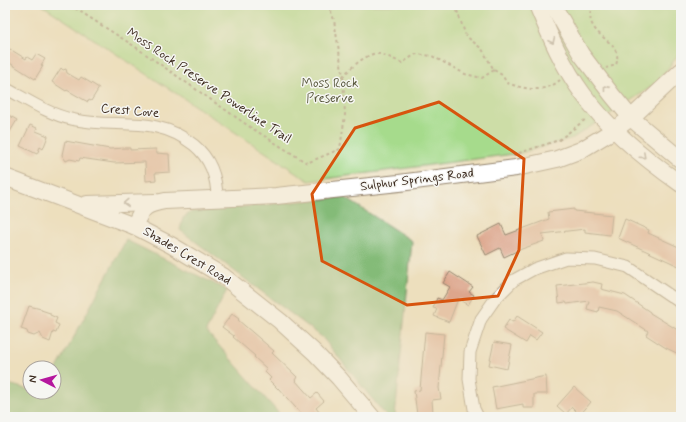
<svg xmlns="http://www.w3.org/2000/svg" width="686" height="422" font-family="Mynerve,sans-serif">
<rect width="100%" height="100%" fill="#f6f6f2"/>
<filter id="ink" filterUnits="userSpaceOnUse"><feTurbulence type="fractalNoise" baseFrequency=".025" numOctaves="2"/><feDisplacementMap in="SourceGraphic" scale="8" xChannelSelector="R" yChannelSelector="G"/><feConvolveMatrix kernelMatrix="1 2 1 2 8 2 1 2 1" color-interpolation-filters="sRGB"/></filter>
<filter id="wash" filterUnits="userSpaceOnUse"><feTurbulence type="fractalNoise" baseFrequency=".012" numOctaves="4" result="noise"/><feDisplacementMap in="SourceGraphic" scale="16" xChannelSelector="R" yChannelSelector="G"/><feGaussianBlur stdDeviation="0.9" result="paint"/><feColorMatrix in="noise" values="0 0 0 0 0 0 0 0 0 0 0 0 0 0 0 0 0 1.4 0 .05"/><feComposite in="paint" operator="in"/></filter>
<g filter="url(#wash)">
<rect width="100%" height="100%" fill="#eddfbd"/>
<polygon fill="#a6db8c" stroke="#708255" points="42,5 681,5 681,49 679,54 656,84 573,138 521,153 309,181"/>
<g fill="#84bb78" stroke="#60724b">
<polygon points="344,197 412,241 395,417 387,417 322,337 180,230 183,218 191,212"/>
<polygon points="126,240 227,290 206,331 282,417 5,417 5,383 30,390 30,392 44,393 54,392 54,374"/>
</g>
<g id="blocks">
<g fill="#dda68c">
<polygon points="5,46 26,59 27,57 32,60 36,54 45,59 41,65 43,66 35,79 5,60"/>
<polygon points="61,68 63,70 66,69 67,73 79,80 81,77 99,88 91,101 89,100 88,102 67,90 66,91 52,82"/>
<polygon points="5,113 17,120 5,140"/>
<polygon points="30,125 37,128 36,131 48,136 43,149 40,147 37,154 20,146"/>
<polygon points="65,141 110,149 125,148 130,148 130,150 156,149 156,153 169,154 170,172 155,173 156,180 146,181 145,162 114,163 80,158 79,161 70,159 66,161 62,155"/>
<polygon points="574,209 574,211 612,215 610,235 585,232 585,229 542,234 544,241 519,250 504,257 500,248 486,255 477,236 501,224 506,235 549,219 548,212"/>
<polygon points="625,219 649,230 648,233 681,248 681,267 618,238"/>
<polygon points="450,272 473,287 469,292 474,295 468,305 458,299 449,322 434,316 437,309 433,308 437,298 442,300 450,287 443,283"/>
<polygon points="593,282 602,284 601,289 625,295 650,312 650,313 681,332 681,355 666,348 646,335 648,331 617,311 599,307 598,312 587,309 589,301 567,304 566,302 559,303 557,286"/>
<polygon points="29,306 41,309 41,310 50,313 50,315 57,318 55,323 59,325 56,333 53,332 50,342 43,339 40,333 34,336 28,334 27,331 21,329"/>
<polygon points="232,314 239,319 238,320 274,351 272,353 297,377 295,380 311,398 317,393 324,401 316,408 323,417 304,417 278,388 278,389 269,380 271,378 265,372 267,369 254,357 255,356 233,337 234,336 222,327"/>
<polygon points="517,316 542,332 536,340 530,336 526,343 503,329 509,320 513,322"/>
<polygon points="425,332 444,334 439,388 441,399 432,400 433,413 417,415 414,391 420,390"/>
<polygon points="494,342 512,345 507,369 489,365"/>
<polygon points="546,376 547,394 534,394 534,408 523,408 523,404 496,409 492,387"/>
<polygon points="574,387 591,402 580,415 572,407 566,414 557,406"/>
</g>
</g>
</g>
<g filter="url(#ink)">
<use href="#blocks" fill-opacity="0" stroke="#94846e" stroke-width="1"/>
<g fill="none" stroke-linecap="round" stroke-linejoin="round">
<defs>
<g id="street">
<path d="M 5,88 C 26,99 48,114 71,119 C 116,130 154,113 194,145 C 211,159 217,177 217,199"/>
<polyline points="478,417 474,409 469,379 470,352 481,319 495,299 514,280 534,269 566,258 595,259 628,267 681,303"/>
</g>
<g id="secondary">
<path d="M 537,5 C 550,36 563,67 583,94 C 609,130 645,159 681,184"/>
<polyline points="553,5 581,54 612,95 631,118 681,160"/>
<polyline points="5,177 134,226 171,245 223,276 280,321 314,352 339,378 372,417"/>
<polyline points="87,204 155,202"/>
<path d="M 134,226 C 143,207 144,205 165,201 L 276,196 L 399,183 L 516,168 L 557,159 L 581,150 L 614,130 L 631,118 L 681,71"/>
</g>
</defs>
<use href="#street" stroke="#94846e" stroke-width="13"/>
<use href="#secondary" stroke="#94846e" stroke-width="18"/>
<g stroke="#94846e" stroke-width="2" stroke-dasharray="3 3" stroke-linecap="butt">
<polyline points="70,5 134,46 250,127 307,163 340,149 345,115 343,76"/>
<path d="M 329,5 L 334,20 L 343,76 C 351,68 361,58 373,54 C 382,52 394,60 402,63 L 416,54 L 432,56 L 465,74 L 482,78 L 494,70"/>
<path d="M 455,5 L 466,36 L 482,49 L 494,70 L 502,75 L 507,83 C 525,89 544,94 560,80"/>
<path d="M 591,5 C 591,10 589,19 592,24 C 599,40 623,44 616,65 L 606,68"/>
<polyline points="513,155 559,140 586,119"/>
</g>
<use href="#street" stroke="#fff" stroke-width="11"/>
<use href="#secondary" stroke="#fff" stroke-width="16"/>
</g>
<defs><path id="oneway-chevron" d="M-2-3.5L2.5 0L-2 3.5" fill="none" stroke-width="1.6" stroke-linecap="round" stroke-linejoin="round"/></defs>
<g stroke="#a79f9a">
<use href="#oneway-chevron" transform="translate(552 41) rotate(65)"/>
<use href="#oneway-chevron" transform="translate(606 88) rotate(-128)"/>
<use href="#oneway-chevron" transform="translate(643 156) rotate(42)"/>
<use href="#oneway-chevron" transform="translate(126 203) rotate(178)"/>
</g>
</g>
<path d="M0 0H686V422H0ZM 439,102 L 524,159 L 519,250 L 498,296 L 407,305 L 322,261 L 312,194 L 355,128 Z" fill="#eddfbd" fill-opacity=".55" fill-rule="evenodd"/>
<path fill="none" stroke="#d7540e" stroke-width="3" stroke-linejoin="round" d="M 439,102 L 524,159 L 519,250 L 498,296 L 407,305 L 322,261 L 312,194 L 355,128 Z"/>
<g text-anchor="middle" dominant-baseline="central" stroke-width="3" stroke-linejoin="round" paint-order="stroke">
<g font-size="13" fill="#56563a" stroke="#f6f6f2">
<text x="330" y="83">Moss Rock<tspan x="330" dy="15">Preserve</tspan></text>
</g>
<g font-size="13" fill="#3b2a1e" stroke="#f6f6f2">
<text transform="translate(209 86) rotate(34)">Moss Rock Preserve Powerline Trail</text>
<text transform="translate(130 111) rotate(5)">Crest Cove</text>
<text transform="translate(417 180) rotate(-7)">Sulphur Springs Road</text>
<text transform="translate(187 256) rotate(31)">Shades Crest Road</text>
</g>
</g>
<rect width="686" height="422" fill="none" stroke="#f6f6f2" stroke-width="20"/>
<g transform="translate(42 380) rotate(276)"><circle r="19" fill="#f6f6f2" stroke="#aba49d"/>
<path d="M0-3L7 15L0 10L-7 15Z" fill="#b5179e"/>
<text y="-6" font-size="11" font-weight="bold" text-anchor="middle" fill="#3b2a1e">N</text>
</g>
</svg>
